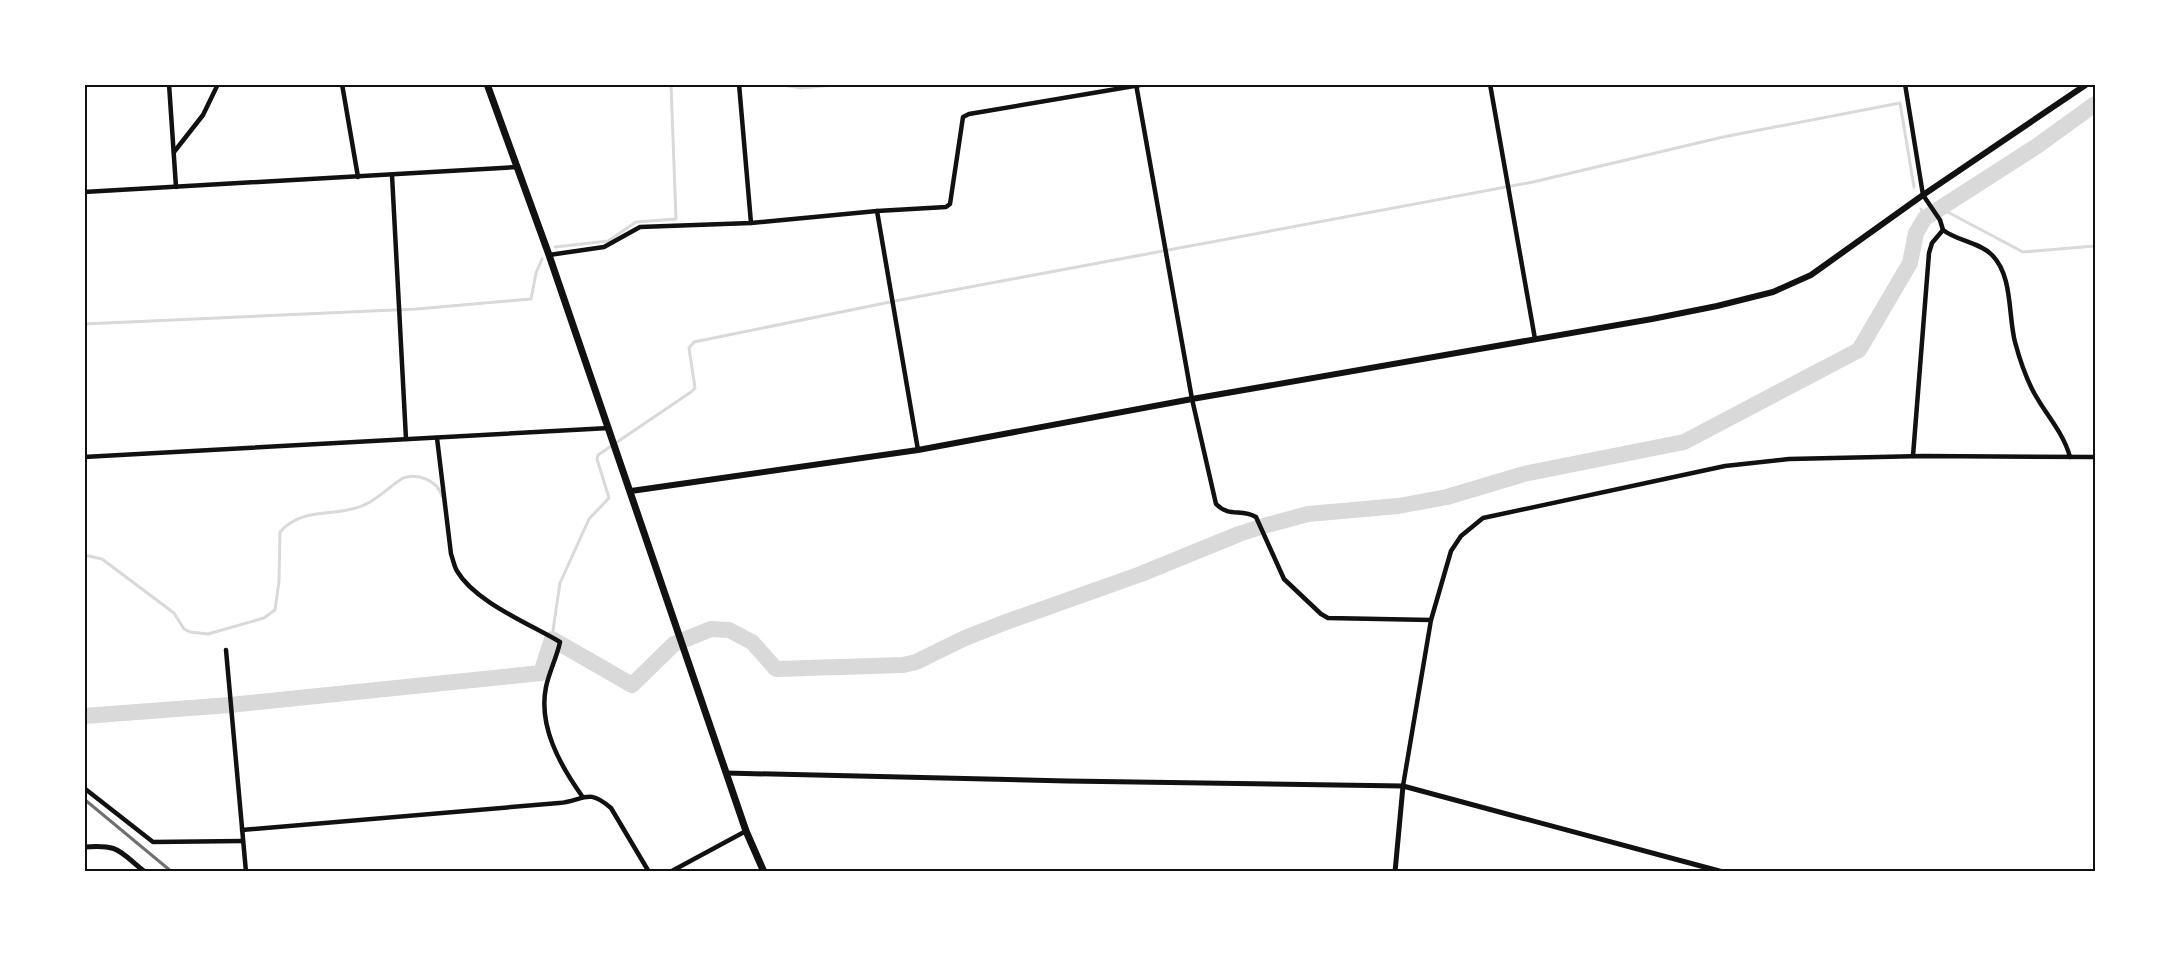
<svg xmlns="http://www.w3.org/2000/svg" width="2179" height="956" font-family="'Open Sans',sans-serif">
<rect width="100%" height="100%" fill="#fff"/>
<g fill="none" stroke-linecap="round" stroke-linejoin="round">
<g stroke="#d9d9d9" stroke-width="3">
<polyline points="777,84 801,88 845,84"/>
<polyline points="1921,209 1925,218"/>
<polyline points="1942,209 2023,252 2095,246"/>
<polyline points="555,247 608,241 636,222 676,219 671,84"/>
<polyline points="84,324 417,309 531,299 536,273 542,259"/>
<path d="M 84,555 L 102,559 L 174,613 L 184,629 L 190,632 L 208,634 L 264,618 L 275,610 L 279,581 L 280,532 C 302,506 336,518 364,505 C 378,499 390,486 403,478 C 418,473 437,480 442,496"/>
<polyline points="552,637 560,583 589,519 609,498 597,459 598,455 691,392 695,388 689,348 694,342 900,300 1533,182 1723,137 1900,103 1914,187"/>
</g>
<polyline stroke="#d9d9d9" stroke-width="16" points="84,716 230,705 541,673 552,639 632,685 674,644 711,629 729,630 752,642 776,669 903,665 916,662 965,638 1006,622 1141,574 1239,534 1267,525 1308,514 1398,506 1447,497 1524,474 1684,442 1859,350 1910,263 1916,233 1925,218 2037,146 2095,104"/>
<g stroke="#111" stroke-width="4.5">
<polyline points="169,84 176,187"/>
<polyline points="342,84 358,177"/>
<polyline points="739,84 751,223"/>
<path d="M 1136,84 L 1192,399 L 1216,504 C 1230,518 1241,508 1256,517 L 1284,579 L 1321,614 L 1328,618 L 1431,620"/>
<polyline points="1490,84 1535,339"/>
<path d="M 1905,84 L 1923,195 L 1940,220 L 1943,230 C 1957,241 1979,242 1992,255 C 2013,276 2008,315 2015,342 C 2019,357 2025,375 2032,389 C 2044,413 2063,431 2070,457"/>
<polyline points="174,152 203,115 218,84"/>
<polyline points="392,175 406,439"/>
<polyline points="84,192 518,167"/>
<polyline points="877,211 918,450"/>
<polyline points="549,255 604,247 640,227 751,223 877,211 946,207 950,204 963,117 969,114 1146,84"/>
<path d="M 437,438 L 451,554 C 453,559 454,566 457,571 C 475,602 530,624 560,642 C 557,657 549,672 546,687 C 538,726 560,765 582,796"/>
<polyline points="1913,456 1929,253 1932,243 1943,230"/>
<polyline points="84,457 609,428"/>
<polyline points="226,650 246,872"/>
<polyline points="1403,786 1431,620 1451,551 1461,536 1483,518 1725,466 1789,459 1923,456 2095,457"/>
<polyline points="84,788 153,842 243,841"/>
<path d="M 242,830 L 559,803 C 584,801 587,787 611,808 L 649,872"/>
<polyline points="670,872 746,831"/>
</g>
<g stroke="#111" stroke-width="5">
<polyline points="726,773 1067,781 1403,786 1723,872"/>
<path d="M 84,847 C 119,844 119,851 145,872"/>
<polyline points="1395,872 1403,786"/>
</g>
<polyline stroke="#111" stroke-width="6" points="631,491 918,450 1192,399 1652,319 1717,306 1773,292 1811,275 1923,195 2087,84"/>
<polyline stroke="#111" stroke-width="7" points="487,84 549,255 746,831 764,872"/>
<polyline stroke="#707070" stroke-width="3" points="84,799 172,872"/>
</g>
<rect width="2179" height="956" fill="none" stroke="#ffffff" stroke-width="171"/>
<rect x="86" y="86" width="2008" height="784" fill="none" stroke="#111" stroke-width="2"/>
</svg>
